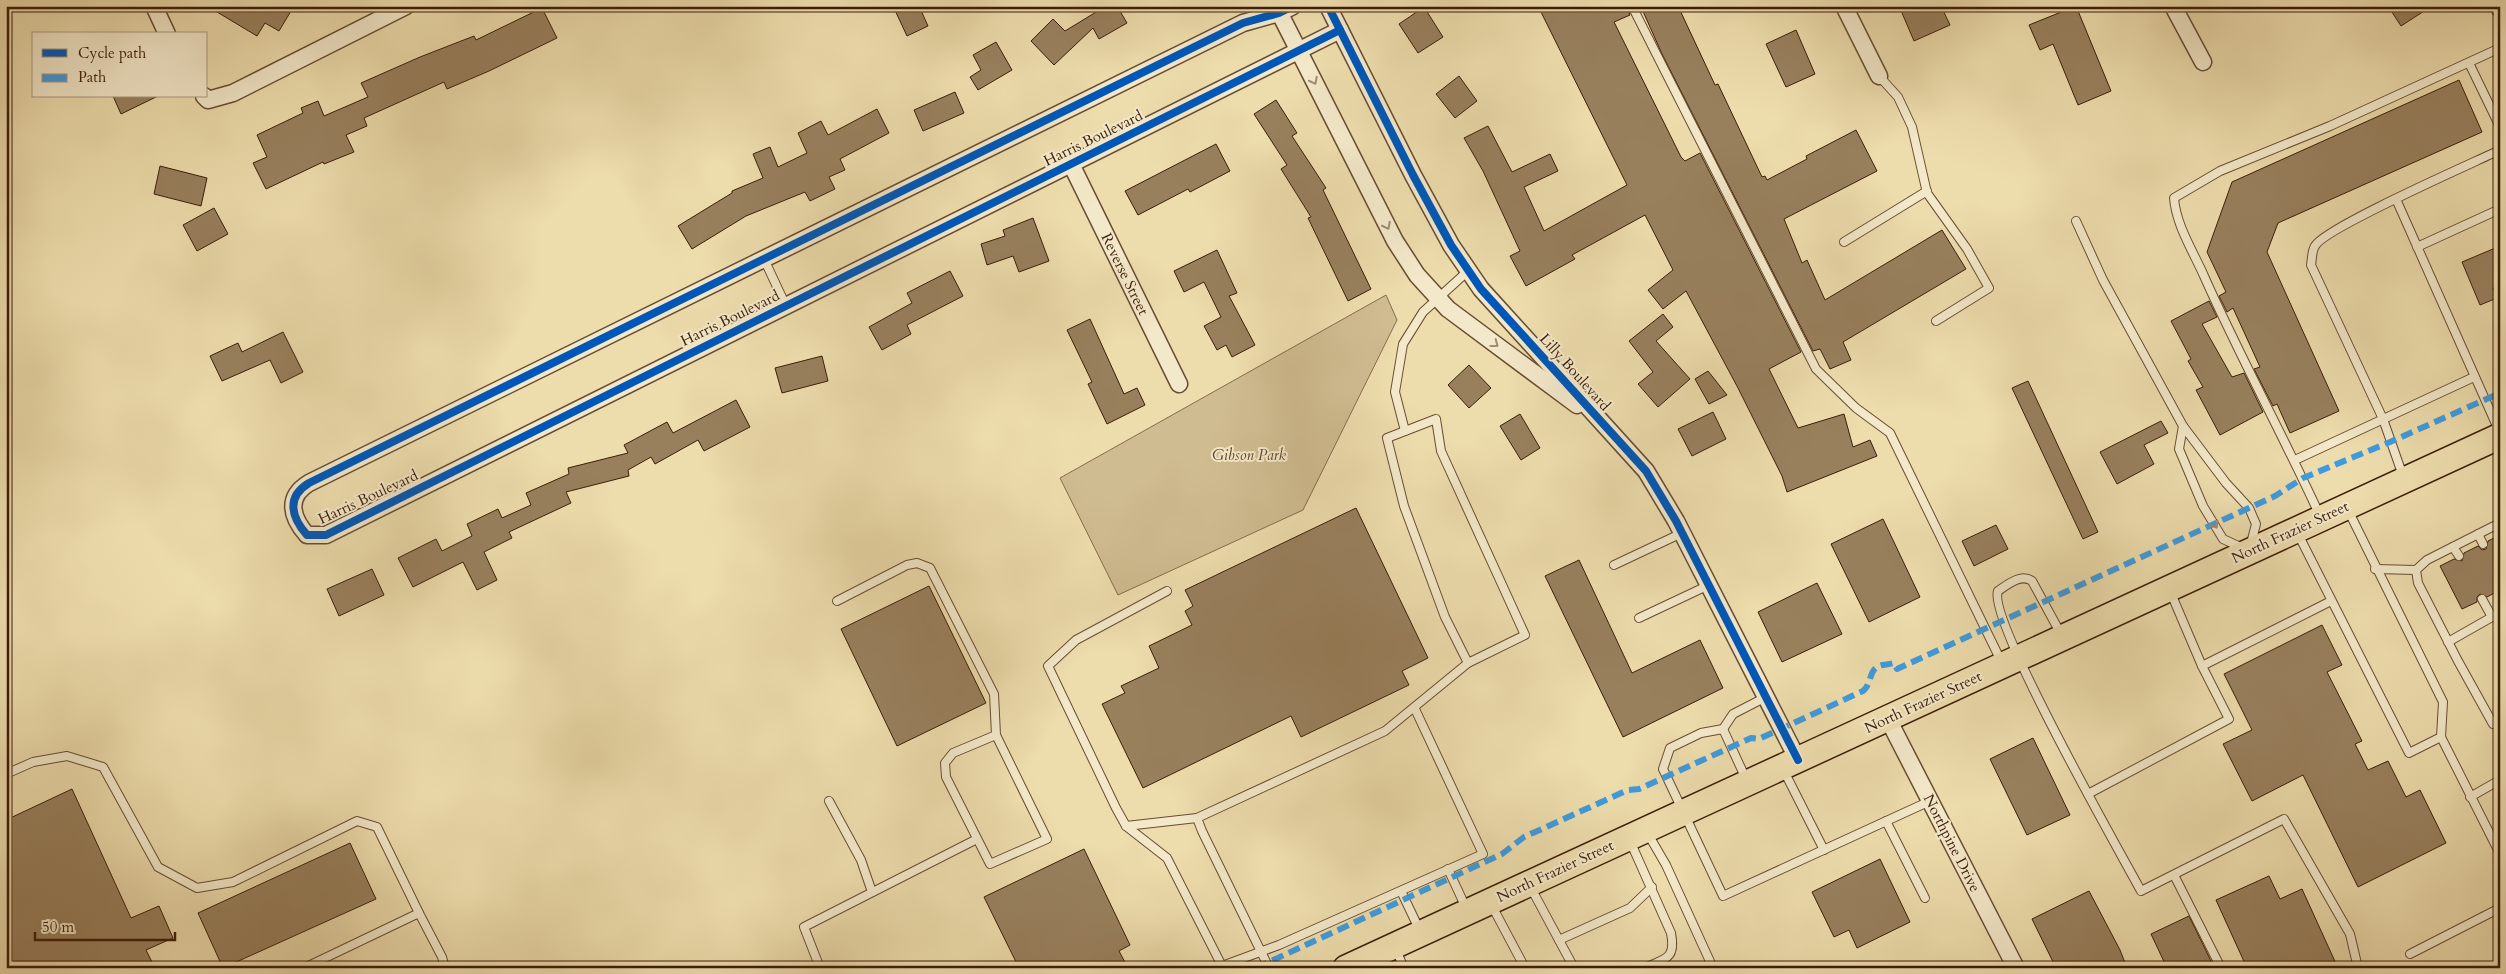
<svg xmlns="http://www.w3.org/2000/svg" width="2506" height="974" font-family="Cardo,serif">
<rect width="100%" height="100%" fill="#eddcac"/>
<filter id="stains"><feTurbulence type="fractalNoise" baseFrequency=".004" numOctaves="4"/><feColorMatrix values="0 0 0 0 .2 0 0 0 0 .09 0 0 0 0 .02 0 0 0 .5 -.17"/></filter>
<radialGradient id="worn" r=".72"><stop offset=".6" stop-color="#630" stop-opacity="0"/><stop offset="1" stop-color="#630" stop-opacity=".3"/></radialGradient>
<polygon fill="#cfbc90" stroke="#866c4c" points="1386,295 1397,320 1303,510 1118,595 1060,478"/>
<g fill="#98805d" stroke="#3c1d08">
<polygon points="207,6 283,6 291,11 279,31 265,23 257,36"/>
<polygon points="893,6 919,6 928,26 907,36"/>
<polygon points="1106,6 1117,6 1127,23 1099,39 1093,28 1054,65 1031,41 1053,19 1065,31"/>
<polygon points="1538,6 1626,6 1630,15 1614,22 1681,157 1685,161 1700,153 1801,352 1769,369 1798,428 1844,414 1853,447 1870,440 1877,456 1787,492 1782,476 1738,388 1686,291 1663,309 1648,290 1673,270 1645,215 1572,255 1575,259 1526,286 1510,256 1520,251 1483,171 1464,138 1488,126 1512,172 1550,154 1558,171 1524,187 1544,231 1627,185"/>
<polygon points="1638,6 1678,6 1715,85 1718,84 1762,177 1765,176 1767,180 1807,159 1806,156 1856,130 1877,171 1784,219 1802,263 1807,260 1825,300 1942,230 1966,269 1843,342 1851,360 1830,369 1820,349 1813,351 1662,54 1642,9 1640,10"/>
<polygon points="1899,6 1941,6 1950,25 1914,41"/>
<polygon points="2076,6 2111,91 2078,105 2053,44 2040,50 2029,25"/>
<polygon points="2388,6 2432,6 2401,26"/>
<polygon points="1424,7 1443,37 1418,53 1399,24"/>
<polygon points="542,8 557,38 489,71 447,89 444,82 364,118 367,126 346,135 354,152 324,164 323,162 266,189 253,163 267,157 257,135 303,113 301,108 318,101 324,116 368,97 361,83 420,57 474,36 476,40"/>
<polygon points="1796,30 1815,74 1786,87 1766,44"/>
<polygon points="996,42 1012,70 978,90 970,77 981,70 973,55"/>
<polygon points="1459,76 1477,101 1455,118 1436,94"/>
<polygon points="2459,80 2482,132 2278,223 2267,252 2339,411 2290,433 2277,404 2273,406 2254,369 2260,367 2233,308 2227,312 2219,296 2226,292 2207,252 2232,182"/>
<polygon points="955,92 964,113 923,131 914,110"/>
<polygon points="113,96 158,96 121,114"/>
<polygon points="1276,100 1297,133 1292,136 1326,188 1323,190 1371,289 1348,301 1308,218 1311,217 1281,169 1287,165 1254,114"/>
<polygon points="877,109 889,133 840,159 845,170 829,177 835,189 810,201 805,192 746,216 692,249 678,226 732,193 732,191 763,178 753,154 770,147 778,167 807,153 798,133 821,121 828,135"/>
<polygon points="1216,144 1230,171 1190,192 1188,189 1138,215 1125,191"/>
<polygon points="160,166 207,178 201,206 154,194"/>
<polygon points="214,208 228,234 197,251 183,225"/>
<polygon points="1033,218 1049,261 1019,272 1013,256 987,265 981,244 1005,236 1003,230"/>
<polygon points="2500,246 2500,285 2493,288 2497,298 2480,305 2462,262"/>
<polygon points="1217,250 1237,293 1229,296 1255,345 1232,357 1226,345 1217,350 1204,326 1221,317 1204,282 1184,292 1174,271"/>
<polygon points="950,271 963,296 907,325 911,334 882,350 869,327 912,303 907,293"/>
<polygon points="2209,301 2217,317 2202,324 2232,377 2244,373 2263,412 2220,435 2196,390 2203,387 2188,361 2191,359 2171,321"/>
<polygon points="1663,314 1673,327 1656,341 1690,379 1658,407 1638,384 1653,372 1629,341"/>
<polygon points="1090,319 1124,394 1137,388 1145,405 1107,424 1088,384 1092,382 1067,330"/>
<polygon points="283,332 303,372 281,383 270,360 222,381 210,356 238,343 242,352"/>
<polygon points="822,356 828,381 782,393 775,368"/>
<polygon points="1469,365 1491,388 1469,408 1448,385"/>
<polygon points="1708,371 1727,395 1709,404 1695,379"/>
<polygon points="2028,381 2098,532 2083,539 2012,388"/>
<polygon points="736,400 750,427 704,451 698,440 655,464 651,457 628,470 629,476 566,492 571,503 509,532 512,538 484,552 497,580 477,590 463,562 413,587 398,558 436,539 442,551 472,536 467,524 498,509 502,518 531,505 526,493 569,474 568,468 628,453 624,445 667,422 673,433"/>
<polygon points="1713,412 1726,439 1692,456 1678,429"/>
<polygon points="1520,414 1540,448 1521,460 1500,426"/>
<polygon points="2161,421 2168,433 2144,445 2154,464 2117,484 2100,452"/>
<polygon points="1356,508 1428,658 1402,671 1409,685 1301,737 1291,716 1143,788 1102,704 1125,693 1121,686 1159,668 1149,646 1192,625 1185,611 1193,606 1185,590"/>
<polygon points="1883,519 1920,597 1869,622 1831,544"/>
<polygon points="1996,525 2008,549 1974,566 1962,541"/>
<polygon points="2500,535 2500,590 2487,597 2480,594 2477,597 2477,602 2462,609 2440,566 2454,559 2462,561 2464,553 2478,546 2482,550 2486,549 2488,541"/>
<polygon points="1579,560 1632,673 1700,640 1723,688 1623,737 1545,576"/>
<polygon points="372,569 384,595 339,616 327,589"/>
<polygon points="1817,583 1842,634 1782,662 1758,612"/>
<polygon points="929,586 986,703 897,746 841,629"/>
<polygon points="2322,625 2342,665 2327,672 2362,741 2355,744 2368,770 2388,761 2406,797 2420,790 2446,843 2358,887 2303,775 2252,801 2223,744 2252,730 2224,674"/>
<polygon points="2033,738 2070,815 2027,835 1990,759"/>
<polygon points="72,789 131,918 159,906 173,938 146,950 155,968 6,968 6,820"/>
<polygon points="350,843 376,899 223,968 198,913"/>
<polygon points="1084,849 1130,945 1119,951 1128,968 1019,968 984,897"/>
<polygon points="1880,859 1910,922 1857,948 1849,930 1834,937 1812,892"/>
<polygon points="2269,876 2280,899 2302,889 2338,968 2247,968 2216,900"/>
<polygon points="2089,891 2120,950 2127,968 2056,968 2032,919"/>
<polygon points="2189,916 2209,957 2214,968 2167,968 2151,934"/>
</g>
<g fill="none" stroke-linecap="round" stroke-linejoin="round">
<defs>
<g id="service">
<polyline points="1632,6 1816,369 1856,408 1890,433 2002,663"/>
<polyline points="2469,63 2500,127"/>
<polyline points="1879,76 1898,97 1912,127 1927,193 1967,249 1989,288 1936,321"/>
<polyline points="2396,199 2500,433"/>
<polyline points="2076,221 2103,280 2183,426"/>
<polyline points="1844,242 1927,191"/>
<polyline points="2417,247 2500,209"/>
<polyline points="764,259 786,306"/>
<polygon points="1436,419 1441,451 1525,635 1468,663 1445,617 1404,506 1387,438"/>
<polygon points="2183,426 2226,483 2249,508 2256,524 2249,551 2223,539 2203,506 2179,449"/>
<polyline points="1405,431 1395,392 1403,344 1423,312 1469,270"/>
<polyline points="2295,460 2474,377"/>
<path d="M 2403,476 L 2383,419 L 2311,265 C 2312,259 2312,250 2315,246 C 2324,228 2473,163 2500,150"/>
<polyline points="2348,510 2443,702 2441,737 2500,854"/>
<path d="M 2320,516 C 2283,435 2240,357 2204,276 C 2193,251 2176,225 2174,198 L 2220,171 L 2330,126 L 2500,48"/>
<polyline points="2500,523 2427,560 2416,570 2418,583 2458,661 2493,724 2500,723"/>
<polyline points="2297,532 2409,753 2441,737"/>
<polyline points="2478,534 2483,544"/>
<polyline points="2453,547 2459,556"/>
<polyline points="1614,565 1682,533"/>
<polyline points="2375,569 2416,570"/>
<polyline points="1167,591 1076,640 1048,666 1116,808 1126,826 1167,858 1223,968"/>
<polyline points="2170,591 2202,666 2331,601"/>
<polyline points="2482,599 2492,617 2500,613"/>
<polyline points="837,601 907,565 917,563 930,568 994,694 996,735 953,753 945,763 946,777 990,864 1047,839 996,735"/>
<polyline points="1639,618 1709,585"/>
<path d="M 2062,636 L 2032,581 C 2021,573 2007,585 1998,591 C 1987,619 2120,852 2141,891 L 2284,819 L 2350,934 L 2358,968"/>
<polyline points="2448,642 2492,617"/>
<polyline points="1723,729 1733,714 1766,697"/>
<polyline points="1783,769 1824,850"/>
<polyline points="6,774 33,762 67,756 103,767 158,867 197,888 233,882 357,821 377,827 419,913"/>
<polyline points="1746,779 1723,729 1701,733 1670,748 1663,769 1723,896 1930,801"/>
<polyline points="2088,794 2229,719 2202,666"/>
<polyline points="2470,797 2500,780"/>
<polyline points="829,801 861,860 872,892"/>
<polyline points="1886,821 1925,898"/>
<polyline points="1126,826 1197,818"/>
<polyline points="1648,834 1666,865 1713,968"/>
<path d="M 1630,841 L 1671,933 C 1676,959 1666,958 1645,968"/>
<polyline points="1448,869 1467,910"/>
<polyline points="2174,875 2221,968"/>
<polyline points="1531,888 1574,968"/>
<polyline points="1401,891 1420,931"/>
<polyline points="1492,906 1525,968"/>
<polyline points="1559,940 1630,908 1652,887"/>
<polyline points="1396,950 1404,968"/>
<polyline points="2410,954 2500,908"/>
<polyline points="1222,966 1279,945 1483,854 1415,709"/>
<polyline points="304,968 419,913 442,957 445,968"/>
<polyline points="820,968 804,927 977,839"/>
<polyline points="1269,968 1202,831 1197,818 1385,731 1468,663"/>
</g>
<g id="minor">
<polyline points="154,6 167,34"/>
<polyline points="1276,6 1395,241 1417,275 1448,309 1577,405"/>
<path d="M 1293,6 L 1279,13 L 1243,23 L 309,483 C 286,497 291,517 307,535 L 326,535 L 1340,30"/>
<polyline points="1328,6 1413,175 1451,245 1481,289 1646,471 1676,521 1798,760"/>
<polyline points="1844,6 1879,76"/>
<polyline points="2173,6 2203,62"/>
<polyline points="2499,6 2500,9"/>
<polyline points="204,96 208,100 233,93 406,6"/>
<polyline points="1071,164 1179,384"/>
<polyline points="1888,719 2016,968"/>
</g>
<polyline id="primary" points="1346,968 2500,436"/>
</defs>
<use href="#service" stroke="#684d31" stroke-width="10"/>
<use href="#minor" stroke="#684d31" stroke-width="19"/>
<use href="#primary" stroke="#3c1d08" stroke-width="28"/>
<use href="#service" stroke="#f3e8c9" stroke-width="8"/>
<use href="#minor" stroke="#f3e8c9" stroke-width="16"/>
<use href="#primary" stroke="#eddcac" stroke-width="25"/>
<path stroke="#3f9bdd" stroke-width="6" stroke-dasharray="12 6" stroke-linecap="butt" d="M 1256,968 L 1502,854 L 1524,837 L 1628,790 L 1639,789 L 1751,738 L 1759,739 L 1863,691 C 1871,685 1869,672 1877,667 C 1882,664 1888,665 1894,663 L 1897,669 L 2275,496 L 2303,478 L 2390,442 L 2500,393"/>
<defs>
<g id="cycleway">
<path d="M 1293,6 L 1279,13 L 1243,23 L 309,483 C 286,497 291,517 307,535 L 326,535 L 1340,30"/>
<polyline points="1328,6 1413,175 1451,245 1481,289 1646,471 1676,521 1798,760"/>
</g>
</defs>
<use href="#cycleway" stroke="#f3e8c9" stroke-width="11"/>
<use href="#cycleway" stroke="#0057b8" stroke-width="8"/>
</g>
<defs><path id="oneway-chevron" d="M-2-3.5L2.5 0L-2 3.5" fill="none" stroke-width="1.6" stroke-linecap="round" stroke-linejoin="round" transform="scale(1.25)"/></defs>
<g stroke="#a18d72">
<use href="#oneway-chevron" transform="translate(1314 81) rotate(63)"/>
<use href="#oneway-chevron" transform="translate(1387 226) rotate(63)"/>
<use href="#oneway-chevron" transform="translate(1495 344) rotate(37)"/>
<use href="#oneway-chevron" transform="translate(2215 525) rotate(58)"/>
</g>
<g text-anchor="middle" dominant-baseline="central" stroke-width="4" stroke-linejoin="round" paint-order="stroke">
<g font-size="15" fill="#3c1d08" stroke="#f3e8c9">
<text transform="translate(1093 138) rotate(-26)">Harris Boulevard</text>
<text transform="translate(1125 274) rotate(64)">Reverse Street</text>
<text transform="translate(730 318) rotate(-26)">Harris Boulevard</text>
<text transform="translate(1575 372) rotate(48)">Lilly Boulevard</text>
<text transform="translate(368 497) rotate(-25)">Harris Boulevard</text>
<text transform="translate(2290 532) rotate(-25)">North Frazier Street</text>
<text transform="translate(1923 702) rotate(-25)">North Frazier Street</text>
<text transform="translate(1952 843) rotate(63)">Northpine Drive</text>
<text transform="translate(1555 871) rotate(-25)">North Frazier Street</text>
</g>
<g font-size="15" font-style="italic" fill="#61452a" stroke="#f3e8c9">
<text x="1249" y="455">Gibson Park</text>
</g>
</g>
<rect width="2506" height="974" fill="none" stroke="#eddcac" stroke-width="25"/>
<rect x="8" y="8" width="2491" height="959" fill="none" stroke="#3c1d08" stroke-width="2.5"/>
<rect x="12" y="12" width="2481" height="949" fill="none" stroke="#3c1d08"/>
<rect x="32" y="32" width="175" height="65" fill="#f3e8c9" stroke="#aa977c"/>
<rect x="42" y="49" width="25" height="8" fill="#0057b8" stroke="#aa977c"/>
<text x="78" y="58" font-size="15" fill="#3c1d08">Cycle path</text>
<rect x="42" y="74" width="25" height="8" fill="#3f9bdd" stroke="#aa977c"/>
<text x="78" y="82" font-size="15" fill="#3c1d08">Path</text>
<path d="M35 932v8h140v-8" fill="none" stroke="#3c1d08" stroke-width="2.5"/>
<text x="42" y="932" font-size="15" fill="#3c1d08" stroke="#f3e8c9" stroke-width="4" paint-order="stroke">50 m</text>
<rect width="100%" height="100%" filter="url(#stains)"/>
<rect width="100%" height="100%" fill="url(#worn)"/>
</svg>
